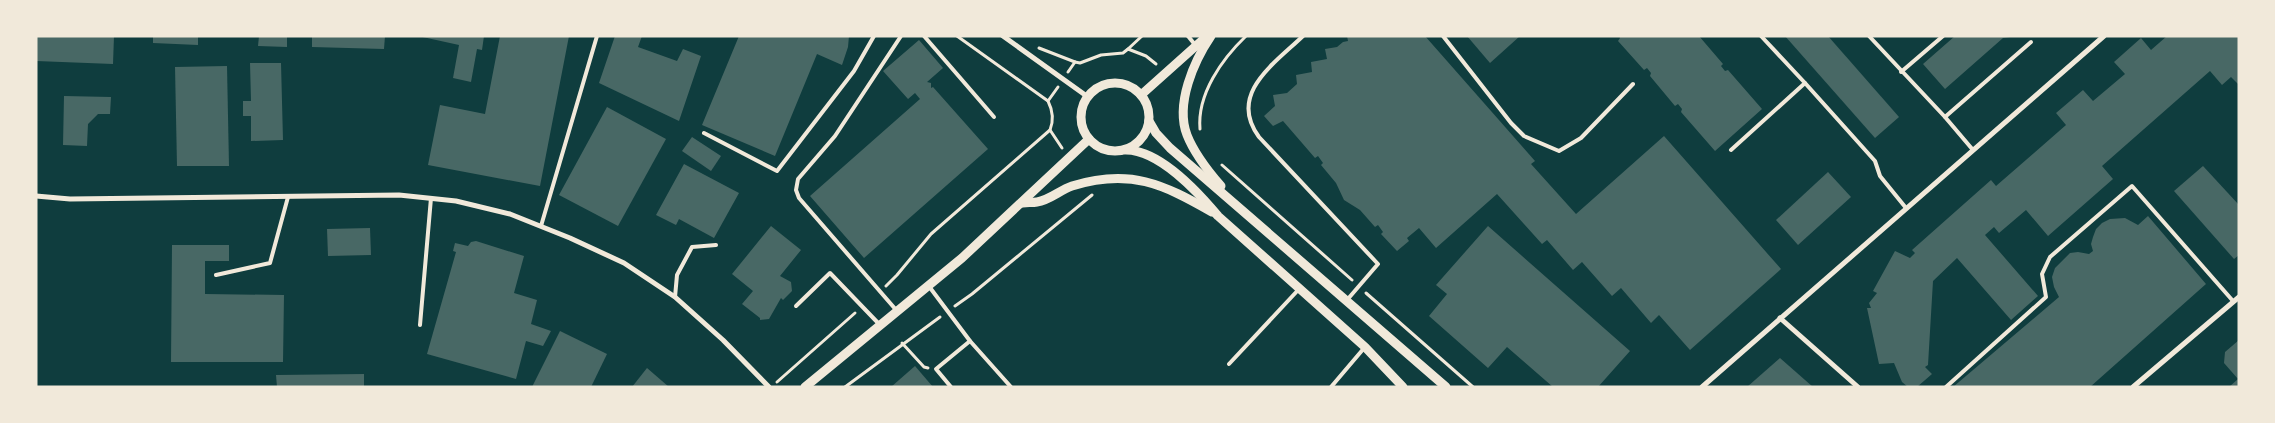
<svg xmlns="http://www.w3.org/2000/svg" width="2275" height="423" font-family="Barlow,sans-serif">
<rect width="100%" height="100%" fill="#0f3d3e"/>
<g fill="#486865">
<polygon points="36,36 114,36 113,64 36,61"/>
<polygon points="153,36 198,36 198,45 153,43"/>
<polygon points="259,36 287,36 287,47 258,46"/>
<polygon points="312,36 385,36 384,49 312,47"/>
<polygon points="418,36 484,36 482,50 477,49 471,82 453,78 459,45"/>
<polygon points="500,36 569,36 540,186 428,165 440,105 485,114"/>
<polygon points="615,36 642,36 638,47 677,61 683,49 701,56 679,121 599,83"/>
<polygon points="739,36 849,36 848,47 842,65 817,54 775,156 702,125"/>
<polygon points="1347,36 1425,36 1535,161 1531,164 1576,214 1664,136 1781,269 1690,350 1659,315 1651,323 1621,288 1612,296 1582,262 1573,270 1547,240 1542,244 1497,194 1436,248 1419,228 1407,238 1409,241 1397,251 1381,234 1383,232 1378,225 1375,227 1360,210 1344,200 1336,183 1321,165 1323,163 1318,156 1315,158 1283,121 1273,126 1264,116 1275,106 1273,95 1287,93 1297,84 1296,75 1312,72 1311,62 1327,59 1325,49 1337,47 1343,42 1348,41"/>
<polygon points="1467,36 1520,36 1490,63"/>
<polygon points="1619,36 1699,36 1723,64 1721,66 1725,71 1728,70 1762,109 1715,151 1681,112 1682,109 1678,104 1675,106 1650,76 1651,73 1647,68 1644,70 1618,41 1620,38"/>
<polygon points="1785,36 1828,36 1899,117 1875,138"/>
<polygon points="1955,36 2009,36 2010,37 2003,38 1945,89 1923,64"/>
<polygon points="2167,36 2239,36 2239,85 2231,77 2222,85 2210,71 2102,166 2113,179 2048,236 2026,210 1999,233 1994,227 1985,235 2038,296 2011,320 1957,258 1933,281 1928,365 1925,367 1932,374 1917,387 1908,387 1902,382 1894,363 1879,364 1867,308 1871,308 1869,303 1877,293 1873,291 1895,251 1910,258 1915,253 1912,250 1991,180 1996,186 2066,125 2056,113 2083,90 2093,101 2125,74 2114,62 2141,38 2151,50"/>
<polygon points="919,40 943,68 927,82 931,83 931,88 933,87 988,149 864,258 810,196 920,99 915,93 908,99 883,71"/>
<polygon points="250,63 281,63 283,140 251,141 251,116 243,116 243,101 251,101"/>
<polygon points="227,66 229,166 177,166 175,67"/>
<polygon points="64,96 111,97 110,114 98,114 88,124 87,146 63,145"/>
<polygon points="607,107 666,139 618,226 559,195"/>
<polygon points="692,137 721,156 711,171 682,151"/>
<polygon points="684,164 739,193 714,238 679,219 676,225 656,215"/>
<polygon points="2203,166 2239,205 2239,255 2234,259 2174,191"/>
<polygon points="1828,172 1851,197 1798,245 1776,220"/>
<polygon points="2148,216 2206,284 2090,387 1953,387 2059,297 2054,287 2052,277 2055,268 2070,253 2078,252 2089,254 2093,251 2091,244 2093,237 2096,229 2102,223 2110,219 2125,218 2138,225"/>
<polygon points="771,226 801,250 780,276 791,282 792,291 783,300 781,298 769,319 760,320 760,318 742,304 753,291 732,274"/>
<polygon points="1488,226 1630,351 1598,387 1553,387 1507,347 1488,368 1429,316 1447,294 1436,285"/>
<polygon points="370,228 371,255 328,256 327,229"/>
<polygon points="476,241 524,256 514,293 537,300 531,324 551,331 543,346 526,341 516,379 427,354 456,252 453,251 455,243 468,246 471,242"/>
<polygon points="172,245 229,245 229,261 205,261 205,294 284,295 283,362 171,362"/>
<polygon points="560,331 607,354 591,387 532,387"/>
<polygon points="2239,340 2239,387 2229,387 2238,379 2224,363 2225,352"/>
<polygon points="1780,358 1813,387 1747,387"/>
<polygon points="915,366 933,387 891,387"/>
<polygon points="647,368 669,387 632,387"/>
<polygon points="364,374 364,387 277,387 276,375"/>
</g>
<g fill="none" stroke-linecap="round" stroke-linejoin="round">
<g stroke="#f1e9da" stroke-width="3">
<polyline points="957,36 1048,101"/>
<polyline points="1039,48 1075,62"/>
<polyline points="1128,49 1142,36"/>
<polyline points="1068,72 1075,62 1080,63 1101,55 1123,53 1128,49 1146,56 1156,64"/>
<path d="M 1058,87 L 1048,101 C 1053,111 1054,120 1050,130 L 1062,148"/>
<path d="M 1200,129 C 1197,94 1222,59 1246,36"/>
<polyline points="1222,165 1352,280"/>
<polyline points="886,286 897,275 931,234 1050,130"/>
<polyline points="1366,293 1473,387"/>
<polyline points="955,306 972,294 1092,195"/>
<polyline points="902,343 924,367 928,368"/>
<polyline points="777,382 855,313"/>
<polyline points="845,387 940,317"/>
</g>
<g stroke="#f1e9da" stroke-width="4">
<polyline points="924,36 994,117"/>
<polyline points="1188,36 1196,46"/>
<path d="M 1303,36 C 1275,63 1227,94 1259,137 L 1378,264 L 1347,300"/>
<polyline points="1443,36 1511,123 1524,136 1559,151 1581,138 1633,84"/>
<polyline points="1869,36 1945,117"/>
<polyline points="1901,72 1943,36"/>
<polyline points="1805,83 1875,161 1880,176 1906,208"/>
<polyline points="704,133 777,171 854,71 874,36"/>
<polyline points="1731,150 1805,83 1761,36"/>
<polyline points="1973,150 1945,117 2031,42"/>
<polyline points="541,226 597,36"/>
<polyline points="216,275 270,263 288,197"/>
<polyline points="928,285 970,341 1011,387"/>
<polyline points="675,297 677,275 692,247 716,245"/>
<polyline points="796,306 830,273 880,325"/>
<polyline points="897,311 799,198 796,190 798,179 835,136 901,36"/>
<polyline points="420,325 431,198"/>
<polyline points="1229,364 1300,288"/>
<polyline points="951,387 936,369 970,341"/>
<polyline points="1331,387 1365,347"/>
<polyline points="1946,387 2046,297 2042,274 2050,257 2132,186 2233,301"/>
</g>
<g stroke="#f1e9da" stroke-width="5">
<polyline points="1003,36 1088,97"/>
<polyline points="36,196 70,199 399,195 456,201 510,214 570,238 624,263 675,297 723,340 769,387"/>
<polyline points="1780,318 1858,387"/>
<polyline points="1702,387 2104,36"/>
<polyline points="2133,387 2239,297"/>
</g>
<g stroke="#f1e9da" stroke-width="9">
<path d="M 1211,36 C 1194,61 1175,104 1187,135 C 1194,153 1208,171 1221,186"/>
<circle cx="1115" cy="117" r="34"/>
<polyline points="1141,95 1207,36"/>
<polyline points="1149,121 1156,133 1170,148 1446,387"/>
<path d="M 1126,150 C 1159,150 1198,192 1218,216 L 1365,347 L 1403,387"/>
<path d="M 1022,203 C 1027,202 1032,203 1037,202 C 1050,200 1060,190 1072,186 C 1130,168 1163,184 1212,212"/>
<polyline points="805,387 962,258 1089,139"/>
</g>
</g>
<rect width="2275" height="423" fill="none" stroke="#f1e9da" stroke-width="75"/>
</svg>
